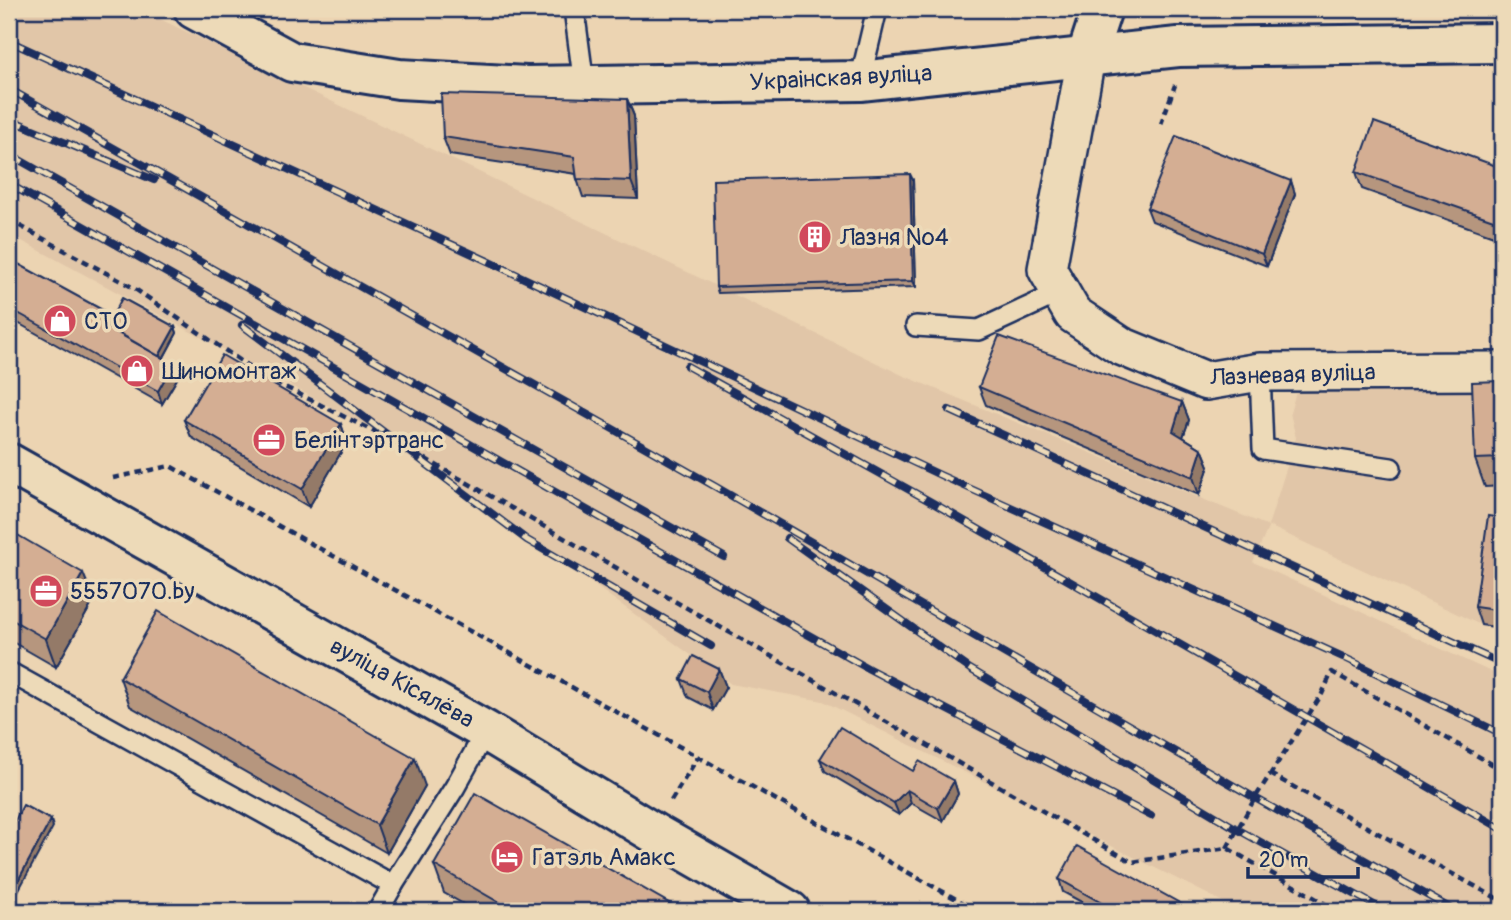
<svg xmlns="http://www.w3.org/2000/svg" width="1511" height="920" font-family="Pangolin,sans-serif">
<rect width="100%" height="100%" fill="#ecd4b2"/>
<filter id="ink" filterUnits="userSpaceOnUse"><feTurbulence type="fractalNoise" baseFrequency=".0143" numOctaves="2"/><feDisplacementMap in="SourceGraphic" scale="14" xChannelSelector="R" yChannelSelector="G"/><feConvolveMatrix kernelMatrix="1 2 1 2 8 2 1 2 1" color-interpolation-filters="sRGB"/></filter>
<g filter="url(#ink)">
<polygon fill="#e1c6a8" points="9,9 139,9 902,375 1268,526 1296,438 1290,413 1296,392 1323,388 1502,387 1502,628 1481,625 1269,526 1253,562 1502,677 1502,911 1241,911 823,701 731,684 401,445 9,234"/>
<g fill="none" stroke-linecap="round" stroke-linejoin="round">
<defs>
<g id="service">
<polyline points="574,9 584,85"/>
<polyline points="860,81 877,9"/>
<polyline points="916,326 979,330 1061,292"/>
<polyline points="1260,372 1263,449 1391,468"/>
<polyline points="9,672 393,885 455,787 486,731"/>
<polyline points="378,911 393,885"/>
</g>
<polyline id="minor" points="1086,58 1047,269 1073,314 1121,346 1206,381 1260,372 1502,371"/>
<g id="tertiary">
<polyline points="194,9 292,62 399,79 527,86 860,81 1178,47 1502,43"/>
<polyline points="1086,58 1102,9"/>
<polyline points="9,463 486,731 654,833 790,911"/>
</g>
</defs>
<use href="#service" stroke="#1b2f5e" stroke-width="24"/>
<use href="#minor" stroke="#1b2f5e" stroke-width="42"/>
<use href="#tertiary" stroke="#1b2f5e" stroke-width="44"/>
<g stroke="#1b2f5e" stroke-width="4.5" stroke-dasharray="7 5" stroke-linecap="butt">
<polyline points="1161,124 1175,85"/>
<polyline points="9,220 132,287 263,376 401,445 1132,862 1227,848 1338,911"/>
<polyline points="113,478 170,466 978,911"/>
<polyline points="1270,774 1502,901"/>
<polyline points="671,801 698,757"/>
<polyline points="1227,848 1255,798 1322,694 1332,672 1502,770"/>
</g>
<use href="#service" stroke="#eddab8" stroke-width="19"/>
<use href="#minor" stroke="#eddab8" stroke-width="37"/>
<use href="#tertiary" stroke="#eddab8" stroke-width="38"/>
<defs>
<g id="rail">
<polyline points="9,41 490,262 940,475 1343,657 1502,734"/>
<polyline points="9,89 716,487 1255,798 1455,911"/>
<polyline points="9,119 154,180"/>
<polyline points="9,154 724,557"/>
<polyline points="9,184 869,669 1151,816"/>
<polyline points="242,325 527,540 711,646"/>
<polyline points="687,366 933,503 1502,829"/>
<polyline points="949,410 1502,664"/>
<polyline points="787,538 970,669 1237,829 1385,911"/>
</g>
</defs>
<use href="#rail" stroke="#1b2f5e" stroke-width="8"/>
<use href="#rail" stroke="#eddab8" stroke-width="5" stroke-dasharray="16" stroke-linecap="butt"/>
</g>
<g fill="#b6967e" stroke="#1b2f5e" stroke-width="2">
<polygon points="627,99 634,116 638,199 583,197 577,179 576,174 450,155 443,137"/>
<polygon points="1502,168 1502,239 1362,189 1356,172"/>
<polygon points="913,180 916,287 718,293 716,287"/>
<polygon points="1291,181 1295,194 1267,266 1152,221 1147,208"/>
<polygon points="9,264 110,320 175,327 177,333 163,359 178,377 162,404 9,318"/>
<polygon points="1502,381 1502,486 1485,487 1475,459"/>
<polygon points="979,387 1182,402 1189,420 1183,437 1202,449 1209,466 1199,495 986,405"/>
<polygon points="184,420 341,424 347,442 309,507 191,437"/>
<polygon points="1502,518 1502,628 1481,625 1475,607"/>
<polygon points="9,530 94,600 56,667 9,640"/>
<polygon points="719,669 726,687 713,710 688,697 681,679"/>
<polygon points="120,678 425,786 387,853 130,706"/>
<polygon points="820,759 913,771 954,781 958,794 943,821 911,803 899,815 825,771"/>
<polygon points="434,865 683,911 476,911 444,893"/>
<polygon points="1059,879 1194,911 1098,911 1063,892"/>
</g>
<g fill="#947a67" stroke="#1b2f5e" stroke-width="2">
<polygon points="627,99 634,116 638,199 631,181"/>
<polygon points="910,174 913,180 916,287 913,281"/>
<polygon points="1291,181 1295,194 1267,266 1262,254"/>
<polygon points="108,313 112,326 109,332 102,324"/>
<polygon points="175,327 177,333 159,366 157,360"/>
<polygon points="173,364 178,377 162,404 158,391"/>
<polygon points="1182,402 1189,420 1179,448 1173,431"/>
<polygon points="341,424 347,442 309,507 302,489"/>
<polygon points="1202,449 1209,466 1199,495 1193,477"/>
<polygon points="83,573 94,600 56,667 46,639"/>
<polygon points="719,669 726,687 713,710 707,692"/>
<polygon points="415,758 425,786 387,853 377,825"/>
<polygon points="954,781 958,794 943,821 938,808"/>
<polygon points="907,790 911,803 899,815 894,803"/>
<polygon points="51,820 53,827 10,906 9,897"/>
</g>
<g fill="#d4ae93" stroke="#1b2f5e" stroke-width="2">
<polygon points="441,94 627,99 631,181 577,179 574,157 443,137"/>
<polygon points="1374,122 1502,168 1502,223 1356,172"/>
<polygon points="1176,136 1291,181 1262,254 1147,208"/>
<polygon points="910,174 913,281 716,287 713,180"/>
<polygon points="11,260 108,313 102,324 173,364 158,391 9,308 9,264"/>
<polygon points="122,298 175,327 159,356 107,326"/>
<polygon points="999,336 1182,402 1173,431 1202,449 1193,477 979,387"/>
<polygon points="222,355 341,424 302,489 184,420"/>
<polygon points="1502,381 1502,458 1475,459 1472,382"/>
<polygon points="1488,516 1502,518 1502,611 1475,607"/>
<polygon points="9,530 83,573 46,639 9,618"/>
<polygon points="158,611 415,758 377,825 120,678"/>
<polygon points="693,656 719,669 707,692 681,679"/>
<polygon points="840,727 913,771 919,761 954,781 938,808 907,790 894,803 820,759"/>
<polygon points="475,793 683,911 514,911 434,865"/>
<polygon points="23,805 51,820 9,897 9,832"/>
<polygon points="1077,846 1194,911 1116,911 1059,879"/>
</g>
</g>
<defs>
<symbol id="building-disc" viewBox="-11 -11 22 22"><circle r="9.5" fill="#d1495b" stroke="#eddab8"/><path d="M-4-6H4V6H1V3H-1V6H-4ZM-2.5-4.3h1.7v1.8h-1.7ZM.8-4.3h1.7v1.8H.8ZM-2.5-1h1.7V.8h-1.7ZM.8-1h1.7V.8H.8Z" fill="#fff"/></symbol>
<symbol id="shop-disc" viewBox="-11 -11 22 22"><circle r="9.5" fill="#d1495b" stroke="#eddab8"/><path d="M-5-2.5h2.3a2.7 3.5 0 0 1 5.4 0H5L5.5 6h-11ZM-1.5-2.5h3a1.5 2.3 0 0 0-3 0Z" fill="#fff"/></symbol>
<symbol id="office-disc" viewBox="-11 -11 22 22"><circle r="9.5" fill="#d1495b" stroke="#eddab8"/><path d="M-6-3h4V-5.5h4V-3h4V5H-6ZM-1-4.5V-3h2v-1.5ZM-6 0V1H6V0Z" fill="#fff"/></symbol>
<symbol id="hotel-disc" viewBox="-11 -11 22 22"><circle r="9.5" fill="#d1495b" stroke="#eddab8"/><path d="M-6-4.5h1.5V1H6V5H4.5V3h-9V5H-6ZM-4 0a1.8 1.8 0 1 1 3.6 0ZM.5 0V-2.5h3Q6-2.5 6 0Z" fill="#fff"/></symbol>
</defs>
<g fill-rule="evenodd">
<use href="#building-disc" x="796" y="218" width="38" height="38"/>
<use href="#shop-disc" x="41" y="302" width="38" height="38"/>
<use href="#shop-disc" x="118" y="352" width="38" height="38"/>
<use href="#office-disc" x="250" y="421" width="38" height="38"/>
<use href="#office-disc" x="27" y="572" width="38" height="38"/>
<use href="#hotel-disc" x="488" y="838" width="38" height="38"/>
</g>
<g text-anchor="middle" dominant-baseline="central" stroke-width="7" stroke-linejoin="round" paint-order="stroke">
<g font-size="24" fill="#1b2f5e" stroke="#eddab8">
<text transform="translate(841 78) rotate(-3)">Украінская вуліца</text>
<text transform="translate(1293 375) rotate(-2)">Лазневая вуліца</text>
<text transform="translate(402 683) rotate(29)">вуліца Кісялёва</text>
</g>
<g font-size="24" fill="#1b2f5e" stroke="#eddab8" text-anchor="start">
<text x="840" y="237">Лазня №4</text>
<text x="84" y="321">СТО</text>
<text x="162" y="371">Шиномонтаж</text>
<text x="294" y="440">Белінтэртранс</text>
<text x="70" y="591">5557070.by</text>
<text x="532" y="857">Гатэль Амакс</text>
</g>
</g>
<rect width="1511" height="920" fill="none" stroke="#eddab8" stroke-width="35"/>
<rect x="18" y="18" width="1476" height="885" fill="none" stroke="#1b2f5e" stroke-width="2.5" filter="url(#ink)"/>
<path d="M1248 867v10h110v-10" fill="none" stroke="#1b2f5e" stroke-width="3.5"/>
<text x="1259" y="867" font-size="21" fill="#1b2f5e" stroke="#eddab8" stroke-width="5" paint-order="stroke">20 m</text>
</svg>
